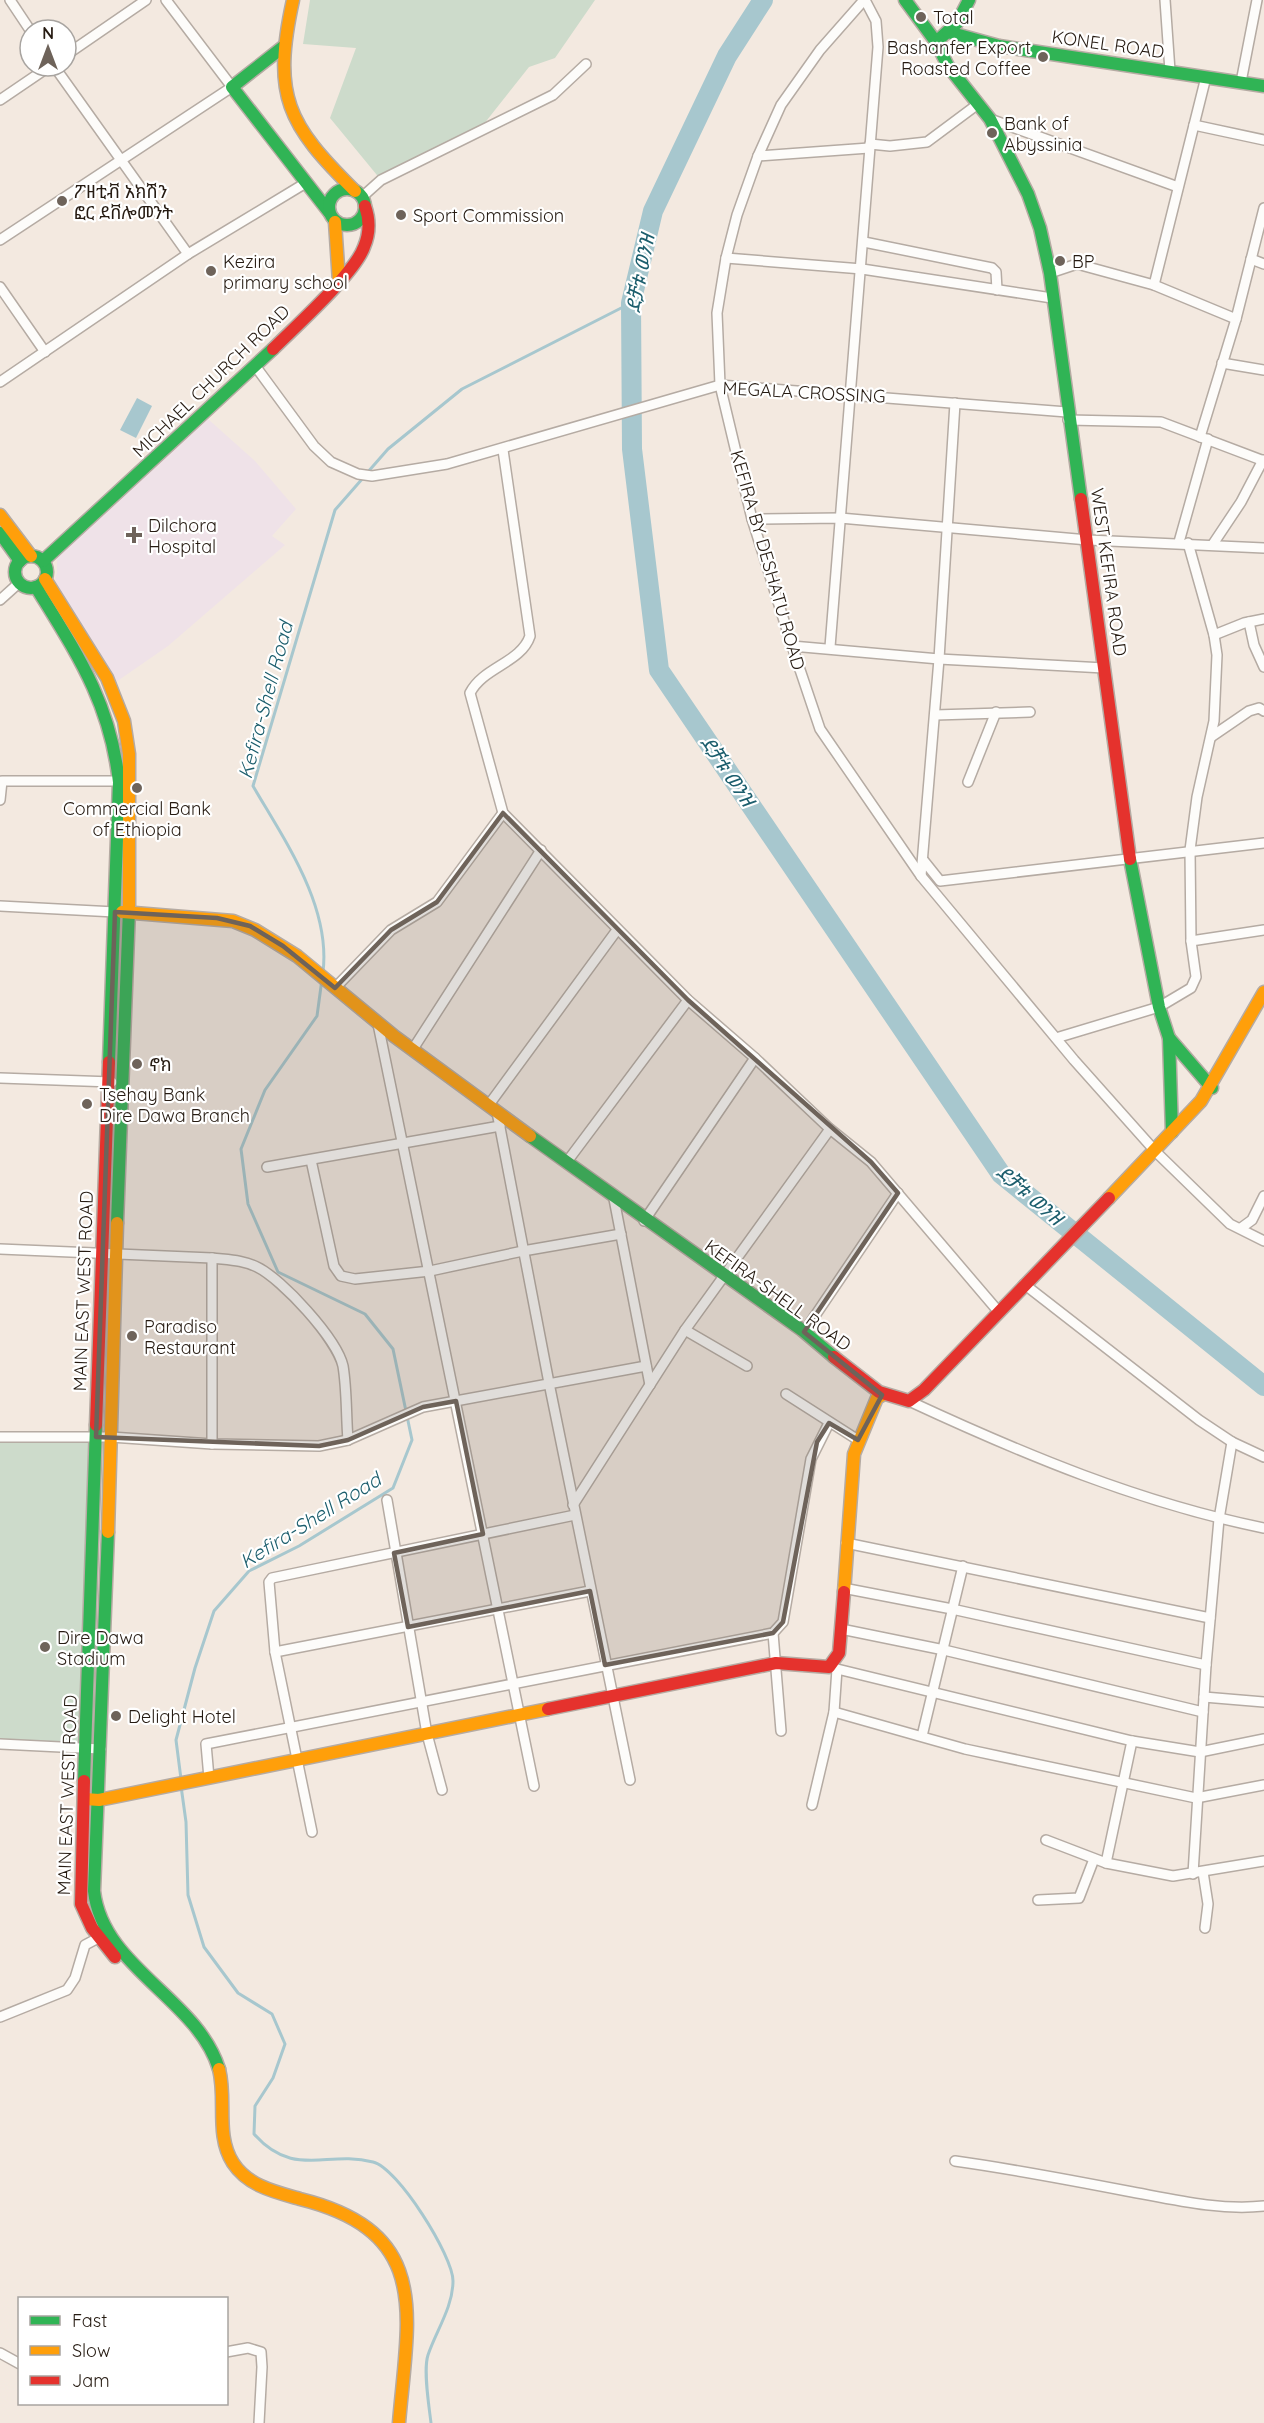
<svg xmlns="http://www.w3.org/2000/svg" width="1264" height="2423" font-family="Quicksand,'Noto Sans Ethiopic',sans-serif">
<rect width="100%" height="100%" fill="#f3e9e0"/>
<polygon fill="#efe2e8" points="208,419 255,461 296,509 272,536 285,545 168,646 116,682 57,586 55,578 57,573 57,558"/>
<g fill="#cddbcb">
<polygon points="310,0 595,0 555,58 529,67 476,134 381,180 330,118 356,48 303,44"/>
<polygon points="0,1437 96,1437 87,1748 0,1744"/>
</g>
<polygon fill="#a7c7ce" points="137,398 152,406 136,438 120,430"/>
<g fill="none" stroke-linecap="round" stroke-linejoin="round">
<g stroke="#a7c7ce" stroke-width="3">
<polyline points="367,473 388,449 462,389 631,303"/>
<path d="M 323,972 C 331,906 285,841 253,786 L 335,510 L 363,478"/>
<polyline points="181,1779 176,1740 195,1668 214,1611 249,1571 299,1546 393,1488 412,1440 393,1349 365,1314 278,1272 248,1204 241,1149 265,1090 317,1016 322,979"/>
<path d="M 181,1786 L 186,1822 L 188,1895 L 204,1947 L 238,1993 L 272,2014 L 285,2044 L 273,2078 L 255,2106 L 254,2134 C 294,2179 326,2150 373,2162 C 398,2168 453,2256 453,2281 C 453,2307 436,2331 428,2355 C 423,2370 429,2406 431,2423"/>
</g>
<polyline stroke="#a7c7ce" stroke-width="20" points="763,0 727,56 653,211 631,303 632,449 659,670 1001,1174 1264,1386"/>
<defs>
<g id="street">
<polyline points="10,0 30,30"/>
<polyline points="864,0 820,50 781,105 758,156 737,215 726,258 717,313 720,385 752,519 792,646 820,729 921,876 1074,1060 1156,1152 1230,1224 1264,1241"/>
<polyline points="1165,0 1170,71"/>
<polyline points="66,55 146,0"/>
<polyline points="1241,82 1257,0"/>
<polyline points="0,100 50,66"/>
<polyline points="990,119 1178,187"/>
<polyline points="1194,125 1264,140"/>
<polyline points="870,144 890,146 927,142 978,104"/>
<polyline points="758,156 869,148"/>
<polyline points="362,197 381,180 553,95 586,64"/>
<polyline points="0,240 232,87 166,0"/>
<polyline points="864,242 992,268 996,272 997,290"/>
<polyline points="188,254 304,184"/>
<polyline points="726,258 862,269 1052,298"/>
<polyline points="1251,259 1264,264"/>
<polyline points="1050,273 1077,264 1154,285 1236,319"/>
<polyline points="1154,285 1206,77"/>
<polyline points="0,287 45,352"/>
<polyline points="1222,363 1264,370"/>
<polyline points="256,367 314,446 331,462 358,474 372,476 447,464 720,385 1067,412"/>
<polyline points="0,382 188,254 54,66"/>
<polyline points="1068,420 1161,422 1264,461"/>
<polyline points="1200,437 1236,319 1264,208"/>
<path d="M 503,450 L 530,636 C 521,663 483,667 470,693 L 503,813 L 688,1000 L 755,1058 L 830,1129 L 871,1162 L 998,1311"/>
<polyline points="752,519 840,518 1088,540 1264,548"/>
<polyline points="1179,542 1208,439"/>
<polyline points="1213,544 1241,502 1263,460"/>
<polyline points="0,600 20,582"/>
<polyline points="1249,622 1254,645 1264,667"/>
<polyline points="1214,635 1244,623 1264,619"/>
<polyline points="792,646 939,659 1104,668"/>
<polyline points="830,647 878,47 876,21 865,0"/>
<polyline points="935,715 1030,712"/>
<polyline points="1211,737 1249,711 1259,708 1264,711"/>
<polyline points="968,782 996,712"/>
<polyline points="0,800 2,781 123,781"/>
<polyline points="924,861 940,881 1264,843"/>
<polyline points="921,876 939,659 955,403"/>
<polyline points="0,906 115,912"/>
<polyline points="1191,941 1264,930"/>
<polyline points="335,988 391,930 437,902 503,813"/>
<polyline points="378,1024 534,1786"/>
<polyline points="1056,1038 1159,1007 1191,988 1196,977 1191,941 1190,850 1197,797 1214,721 1217,655 1214,635 1188,543"/>
<polyline points="413,1049 541,850"/>
<polyline points="0,1078 112,1082"/>
<polyline points="488,1106 617,930"/>
<polyline points="497,1112 549,1383 630,1780"/>
<polyline points="311,1160 334,1266 341,1276 355,1279 430,1271 523,1251 621,1234"/>
<polyline points="566,1163 688,1000"/>
<polyline points="267,1167 500,1126"/>
<polyline points="614,1199 650,1385"/>
<polyline points="644,1221 755,1058"/>
<polyline points="1241,1228 1252,1220 1264,1196"/>
<path d="M 0,1249 L 212,1258 C 228,1260 243,1260 257,1267 C 282,1279 337,1339 343,1366 C 347,1390 346,1416 348,1440"/>
<polyline points="1024,1284 1199,1420 1232,1442 1264,1457"/>
<polyline points="685,1330 747,1366"/>
<polyline points="804,1332 898,1193"/>
<polyline points="786,1394 858,1440"/>
<path d="M 909,1401 C 1023,1454 1140,1503 1264,1528"/>
<polyline points="0,1437 111,1437 212,1444 319,1446 348,1440 423,1407 646,1366"/>
<polyline points="212,1444 212,1258"/>
<polyline points="387,1500 427,1734 442,1790"/>
<polyline points="573,1505 685,1330 830,1129"/>
<polyline points="846,1543 1210,1618"/>
<polyline points="843,1588 952,1609 1206,1665"/>
<polyline points="841,1629 944,1650 1203,1712"/>
<polyline points="773,1633 781,1731"/>
<polyline points="275,1652 590,1591"/>
<polyline points="829,1667 1132,1741 1200,1752 1264,1739"/>
<polyline points="1204,1697 1264,1702"/>
<polyline points="834,1712 965,1749 1196,1798 1264,1785"/>
<polyline points="922,1736 963,1566"/>
<polyline points="0,1744 101,1749"/>
<polyline points="209,1778 206,1744 773,1633 783,1622 811,1459 829,1423"/>
<polyline points="812,1805 834,1712 837,1669"/>
<polyline points="312,1832 275,1652 269,1582 272,1578 575,1515"/>
<polyline points="1046,1840 1106,1863 1173,1876 1264,1861"/>
<polyline points="1106,1863 1132,1741"/>
<polyline points="1203,1872 1208,1904 1205,1928"/>
<polyline points="1193,1874 1206,1665 1219,1519 1232,1442"/>
<polyline points="1038,1900 1079,1898 1094,1859"/>
<polyline points="0,2017 67,1990 75,1978 85,1945 102,1936"/>
<path d="M 955,2161 C 1013,2169 1070,2180 1127,2191 C 1171,2199 1219,2211 1264,2206"/>
<polyline points="226,2352 248,2348 261,2352 262,2367 259,2423"/>
<polyline points="0,2353 20,2364"/>
</g>
<g id="fast">
<polyline points="905,0 936,42 957,23 969,0"/>
<polyline points="948,32 999,46 1264,86"/>
<polyline points="936,42 948,66 990,119 1028,194 1040,228 1050,273 1081,499"/>
<polyline points="283,47 232,87 329,212"/>
<circle cx="347" cy="207" r="18"/>
<polyline points="0,533 20,561"/>
<circle cx="31" cy="572" r="16"/>
<polyline points="43,561 273,349"/>
<path d="M 36,587 C 77,654 110,702 119,782 L 109,1062"/>
<polyline points="1130,859 1159,1007 1169,1038 1172,1132"/>
<polyline points="1169,1038 1212,1088"/>
<polyline points="530,1136 802,1330 834,1357"/>
<polyline points="117,1223 129,909"/>
<path d="M 108,1532 L 94,1891 C 103,1968 197,1998 219,2069"/>
<polyline points="84,1781 96,1425"/>
</g>
<g id="slow">
<path d="M 293,0 C 272,96 287,124 355,191"/>
<polyline points="335,222 339,282"/>
<polyline points="0,515 31,556"/>
<polyline points="45,579 107,678 124,721 129,754 129,909"/>
<polyline points="122,912 233,921 255,930 297,956 394,1036 530,1136"/>
<polyline points="1109,1198 1201,1101 1264,992"/>
<polyline points="108,1532 117,1223"/>
<polyline points="844,1592 854,1454 877,1398 882,1395"/>
<polyline points="85,1799 99,1800 548,1709"/>
<path d="M 219,2069 C 227,2100 215,2135 233,2163 C 248,2186 275,2192 300,2199 C 433,2232 408,2315 399,2423"/>
</g>
<g id="jam">
<path d="M 273,349 C 295,327 355,273 364,247 C 370,233 370,220 365,206"/>
<polyline points="1081,499 1130,859"/>
<polyline points="834,1357 879,1392 909,1401 924,1390 1109,1198"/>
<polyline points="96,1425 109,1062"/>
<polyline points="548,1709 776,1663 829,1667 839,1653 844,1592"/>
<polyline points="84,1781 81,1904 92,1928 115,1957"/>
</g>
</defs>
<use href="#street" stroke="#b5aba3" stroke-width="12"/>
<use href="#fast" stroke="#b5aba3" stroke-width="15"/>
<use href="#slow" stroke="#b5aba3" stroke-width="15"/>
<use href="#jam" stroke="#b5aba3" stroke-width="15"/>
<use href="#street" stroke="#fdfcfa" stroke-width="9"/>
<use href="#fast" stroke="#30b455" stroke-width="12"/>
<use href="#slow" stroke="#ff9f0a" stroke-width="12"/>
<use href="#jam" stroke="#e5322d" stroke-width="12"/>
</g>
<path fill="#6e635a" fill-opacity="0.2" stroke="#6e635a" stroke-width="4.5" stroke-linejoin="round" d="M 503,813 L 688,1000 L 871,1162 L 898,1193 L 804,1332 L 882,1395 L 858,1440 L 829,1423 L 817,1442 L 783,1622 L 773,1633 L 605,1665 L 590,1591 L 408,1627 L 394,1553 L 483,1534 L 456,1401 L 423,1407 L 348,1440 L 319,1446 L 96,1437 L 115,912 L 217,918 L 250,926 L 283,946 L 335,988 L 391,930 L 437,902 Z"/>
<g fill="#6e635a" stroke="#fff" stroke-width="2">
<circle cx="921" cy="17" r="6"/>
<circle cx="1043" cy="57" r="6"/>
<circle cx="992" cy="133" r="6"/>
<circle cx="62" cy="201" r="6"/>
<circle cx="401" cy="215" r="6"/>
<circle cx="1060" cy="261" r="6"/>
<circle cx="211" cy="271" r="6"/>
<path d="M131 526h6v6h6v6h-6v6h-6v-6h-6v-6h6z"/>
<circle cx="137" cy="788" r="6"/>
<circle cx="137" cy="1064" r="6"/>
<circle cx="87" cy="1104" r="6"/>
<circle cx="132" cy="1336" r="6"/>
<circle cx="45" cy="1647" r="6"/>
<circle cx="116" cy="1716" r="6"/>
</g>
<g text-anchor="middle" dominant-baseline="central" stroke-width="4.5" stroke-linejoin="round" paint-order="stroke">
<g font-size="18" fill="#261b12" stroke="#fff" text-anchor="start">
<text x="933" y="17">Total</text>
<text x="1031" y="47" text-anchor="end">Bashanfer Export<tspan x="1031" dy="21">Roasted Coffee</tspan></text>
<text x="1004" y="123">Bank of<tspan x="1004" dy="21">Abyssinia</tspan></text>
<text x="74" y="191">ፖዘቲቭ አክሽን<tspan x="74" dy="21">ፎር ደቨሎመንት</tspan></text>
<text x="413" y="215">Sport Commission</text>
<text x="223" y="261">Kezira<tspan x="223" dy="21">primary school</tspan></text>
<text x="1072" y="261">BP</text>
<text x="148" y="525">Dilchora<tspan x="148" dy="21">Hospital</tspan></text>
<text x="137" y="808" text-anchor="middle">Commercial Bank<tspan x="137" dy="21">of Ethiopia</tspan></text>
<text x="149" y="1064">ኖክ</text>
<text x="99" y="1094">Tsehay Bank<tspan x="99" dy="21">Dire Dawa Branch</tspan></text>
<text x="144" y="1326">Paradiso<tspan x="144" dy="21">Restaurant</tspan></text>
<text x="57" y="1637">Dire Dawa<tspan x="57" dy="21">Stadium</tspan></text>
<text x="128" y="1716">Delight Hotel</text>
</g>
<g font-size="18" fill="#261b12" stroke="#fff">
<text transform="translate(1108 44) rotate(8)">KONEL ROAD</text>
<text transform="translate(211 381) rotate(-44)">MICHAEL CHURCH ROAD</text>
<text transform="translate(804 392) rotate(3)">MEGALA CROSSING</text>
<text transform="translate(768 560) rotate(74)">KEFIRA BY DESHATU ROAD</text>
<text transform="translate(1109 572) rotate(82)">WEST KEFIRA ROAD</text>
<text transform="translate(83 1291) rotate(-88)">MAIN EAST WEST ROAD</text>
<text transform="translate(778 1295) rotate(36)">KEFIRA-SHELL ROAD</text>
<text transform="translate(67 1795) rotate(-88)">MAIN EAST WEST ROAD</text>
</g>
<g font-size="20" font-style="italic" fill="#1c5e6d" stroke="#fff">
<text transform="translate(640 273) rotate(-79)">ደቻቱ ወንዝ</text>
<text transform="translate(265 700) rotate(-75)">Kefira-Shell Road</text>
<text transform="translate(728 771) rotate(56)">ደቻቱ ወንዝ</text>
<text transform="translate(1030 1195) rotate(41)">ደቻቱ ወንዝ</text>
<text transform="translate(310 1520) rotate(-32)">Kefira-Shell Road</text>
</g>
</g>
<rect x="18" y="2297" width="210" height="108" fill="#ffffff" stroke="#a8a4a0" stroke-width="1.5"/>
<rect x="30" y="2316" width="30" height="9" fill="#30b455" stroke="#a8a4a0" stroke-width="1.5"/>
<text x="72" y="2327" font-size="18" fill="#261b12">Fast</text>
<rect x="30" y="2346" width="30" height="9" fill="#ff9f0a" stroke="#a8a4a0" stroke-width="1.5"/>
<text x="72" y="2357" font-size="18" fill="#261b12">Slow</text>
<rect x="30" y="2376" width="30" height="9" fill="#e5322d" stroke="#a8a4a0" stroke-width="1.5"/>
<text x="72" y="2387" font-size="18" fill="#261b12">Jam</text>
<g transform="translate(48 48)"><circle r="28" fill="#ffffff" stroke="#a8a4a0" stroke-width="1.5"/>
<path d="M0-4.5L10 22L0 15L-10 22Z" fill="#6e635a"/>
<text y="-9" font-size="16" font-weight="bold" text-anchor="middle" fill="#261b12">N</text>
</g>
</svg>
